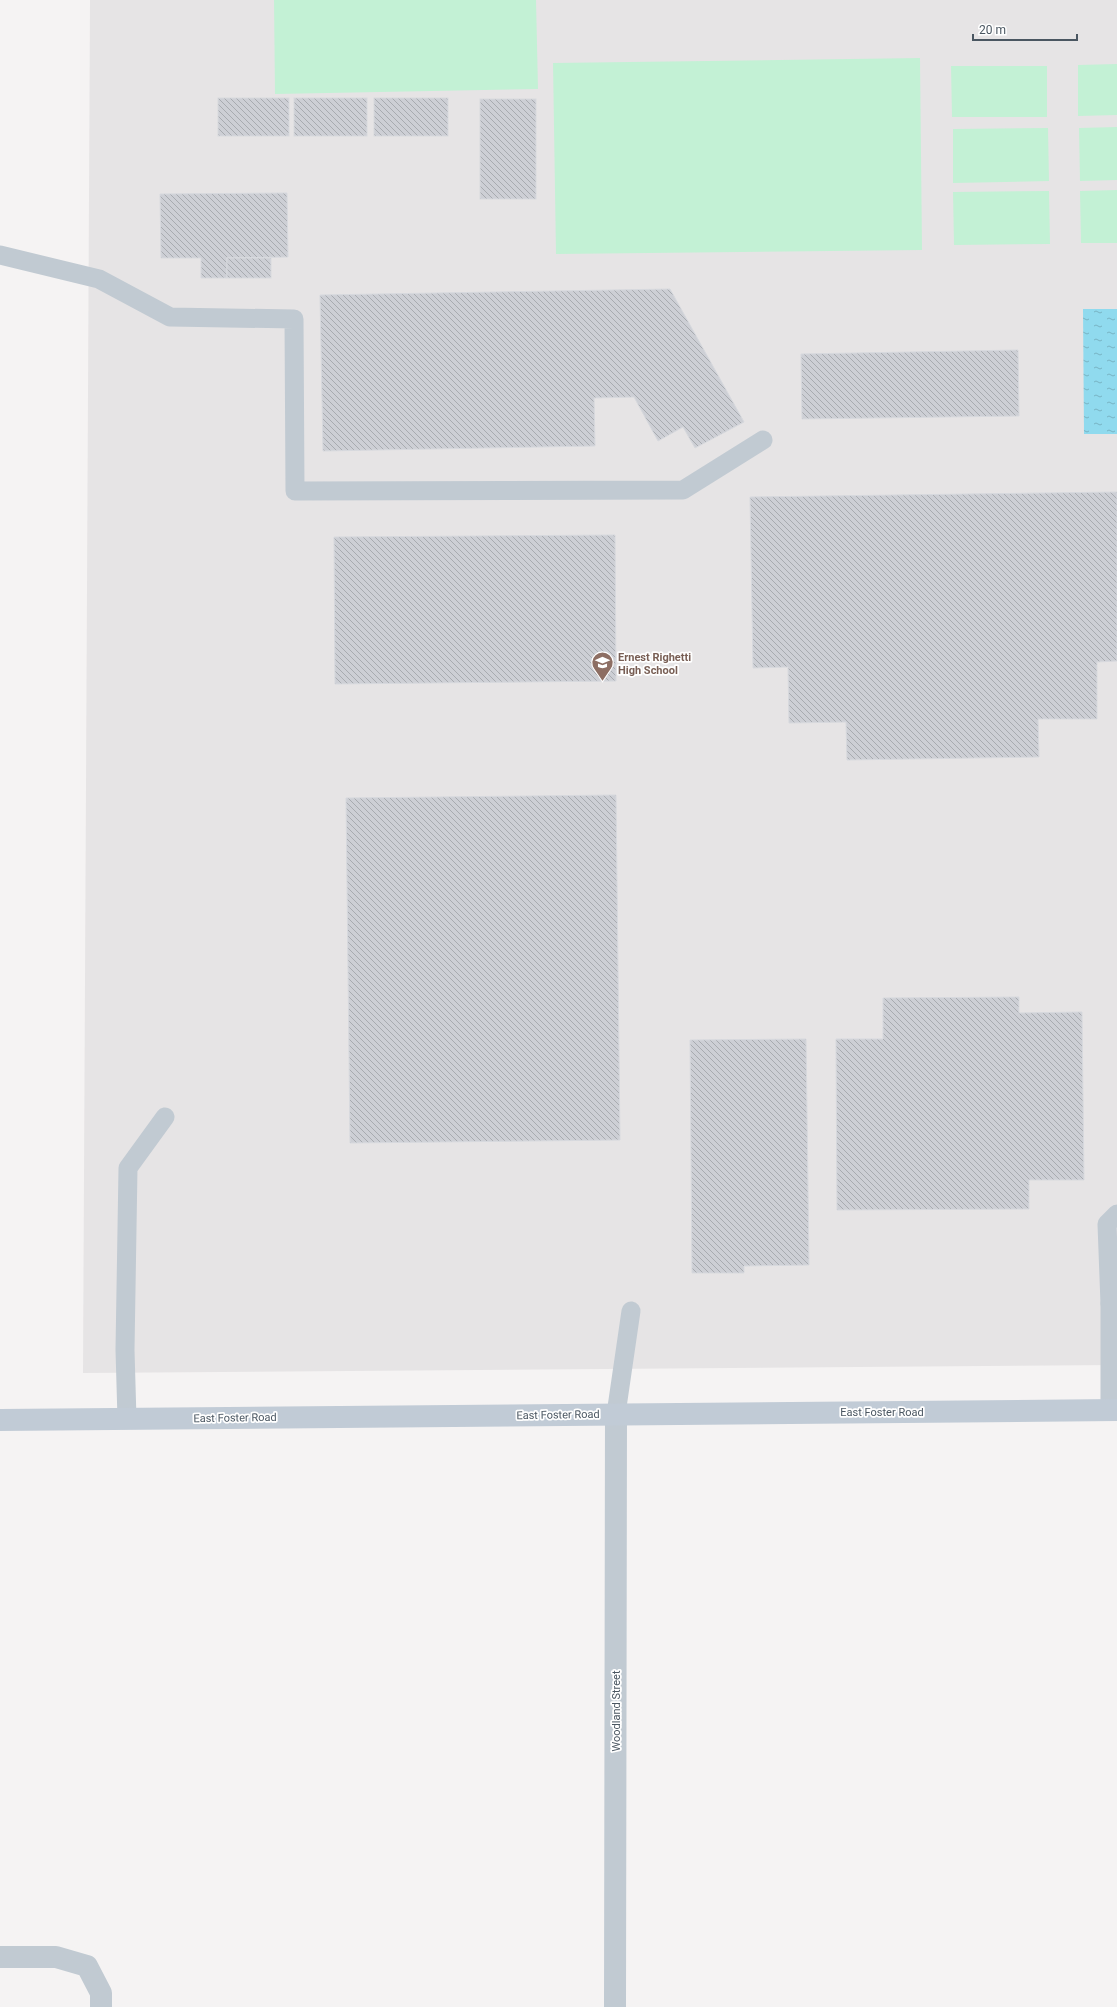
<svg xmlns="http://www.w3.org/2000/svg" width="1117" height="2007" font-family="Roboto,sans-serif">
<defs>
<pattern id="water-ripples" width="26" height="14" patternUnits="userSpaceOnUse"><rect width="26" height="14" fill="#90daee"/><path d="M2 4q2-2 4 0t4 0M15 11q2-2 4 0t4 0" fill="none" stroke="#78b4c4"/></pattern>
<pattern id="building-back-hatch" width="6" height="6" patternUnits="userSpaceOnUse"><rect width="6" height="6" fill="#cdcfd5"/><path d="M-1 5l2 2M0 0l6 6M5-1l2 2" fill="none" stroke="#a8abb0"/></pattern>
</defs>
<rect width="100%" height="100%" fill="#f5f3f3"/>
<polygon fill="#e6e4e5" points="90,0 1117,0 1117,1365 83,1373"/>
<g fill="#c3f1d5">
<polygon points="274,0 536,0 538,89 275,94"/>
<polygon points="920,58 922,250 556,254 553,63"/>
<polygon points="1117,64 1117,115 1078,116 1078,65"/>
<polygon points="951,66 1047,66 1047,117 952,117"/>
<polygon points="1117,127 1117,180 1080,181 1079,128"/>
<polygon points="1048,128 1049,181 953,183 953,129"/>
<polygon points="1117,190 1117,243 1081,243 1080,191"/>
<polygon points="1049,191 1050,244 954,245 953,192"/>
</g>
<polygon fill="url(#water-ripples)" points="1083,309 1117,309 1117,434 1084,434"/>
<g fill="url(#building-back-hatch)" stroke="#d7d9de">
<rect x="218" y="98" width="71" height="38"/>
<rect x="294" y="98" width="73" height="38"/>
<rect x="374" y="98" width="74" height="38"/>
<rect x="480" y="99" width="56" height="100"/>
<polygon points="287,193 288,257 227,258 227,278 201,278 201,258 161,258 160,194"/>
<rect x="227" y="258" width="44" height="20"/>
<polygon points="670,289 744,422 695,448 683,427 658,441 634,397 594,398 595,446 323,451 320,295"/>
<polygon points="1018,350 1019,416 802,419 801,354"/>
<polygon points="1117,492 1117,661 1097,662 1097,719 1038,719 1039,757 847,760 846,722 789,723 788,667 753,668 750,497"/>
<polygon points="615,535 616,681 335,684 334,537"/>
<polygon points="616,795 620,1140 350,1143 346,798"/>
<polygon points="1019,997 1019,1013 1082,1012 1084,1180 1029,1180 1029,1209 837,1210 836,1039 883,1039 883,998"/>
<polygon points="806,1039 809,1265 744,1266 744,1273 692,1273 690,1040"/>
</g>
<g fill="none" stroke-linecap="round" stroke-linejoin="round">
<g stroke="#c1cad2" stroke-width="19">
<polyline points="0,255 99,279 170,317 294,319 295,491 683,490 763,440"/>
<polyline points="1110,1304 1107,1224 1117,1214"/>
<polyline points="1110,1410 1110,1304 1117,1290"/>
<polyline points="616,1414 631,1311"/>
<polyline points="127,1419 125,1350 128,1168 165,1117"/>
</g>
<g stroke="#c1cad2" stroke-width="22">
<polyline points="0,1957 56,1957 87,1966 101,1993 101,2007"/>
<polyline points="615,2007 616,1414"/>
</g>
<polyline stroke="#c1cbd6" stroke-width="22" points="0,1420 1117,1410"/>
</g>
<defs>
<symbol id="school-pin" viewBox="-11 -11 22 30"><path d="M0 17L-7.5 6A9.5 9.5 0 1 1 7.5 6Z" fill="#8d6e63" stroke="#fff"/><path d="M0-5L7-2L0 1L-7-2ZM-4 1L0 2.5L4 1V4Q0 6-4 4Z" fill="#fff"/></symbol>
</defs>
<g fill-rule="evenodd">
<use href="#school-pin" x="590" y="650" width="25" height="34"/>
</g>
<g text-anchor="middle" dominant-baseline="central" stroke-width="3.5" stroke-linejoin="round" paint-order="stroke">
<g font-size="11" font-weight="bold" fill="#785e54" stroke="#fff" text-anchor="start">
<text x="618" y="657">Ernest Righetti<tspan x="618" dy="13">High School</tspan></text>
</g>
<g font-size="11" fill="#4a5661" stroke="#fff">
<text x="882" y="1412">East Foster Road</text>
<text transform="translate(558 1415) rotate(-1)">East Foster Road</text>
<text transform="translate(235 1418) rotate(-1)">East Foster Road</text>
<text transform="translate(616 1711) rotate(-90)">Woodland Street</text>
</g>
</g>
<path d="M973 34v6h104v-6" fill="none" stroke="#4a5661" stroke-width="2"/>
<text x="979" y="34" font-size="12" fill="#4a5661" stroke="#ffffff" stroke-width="3" paint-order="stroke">20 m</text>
</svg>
